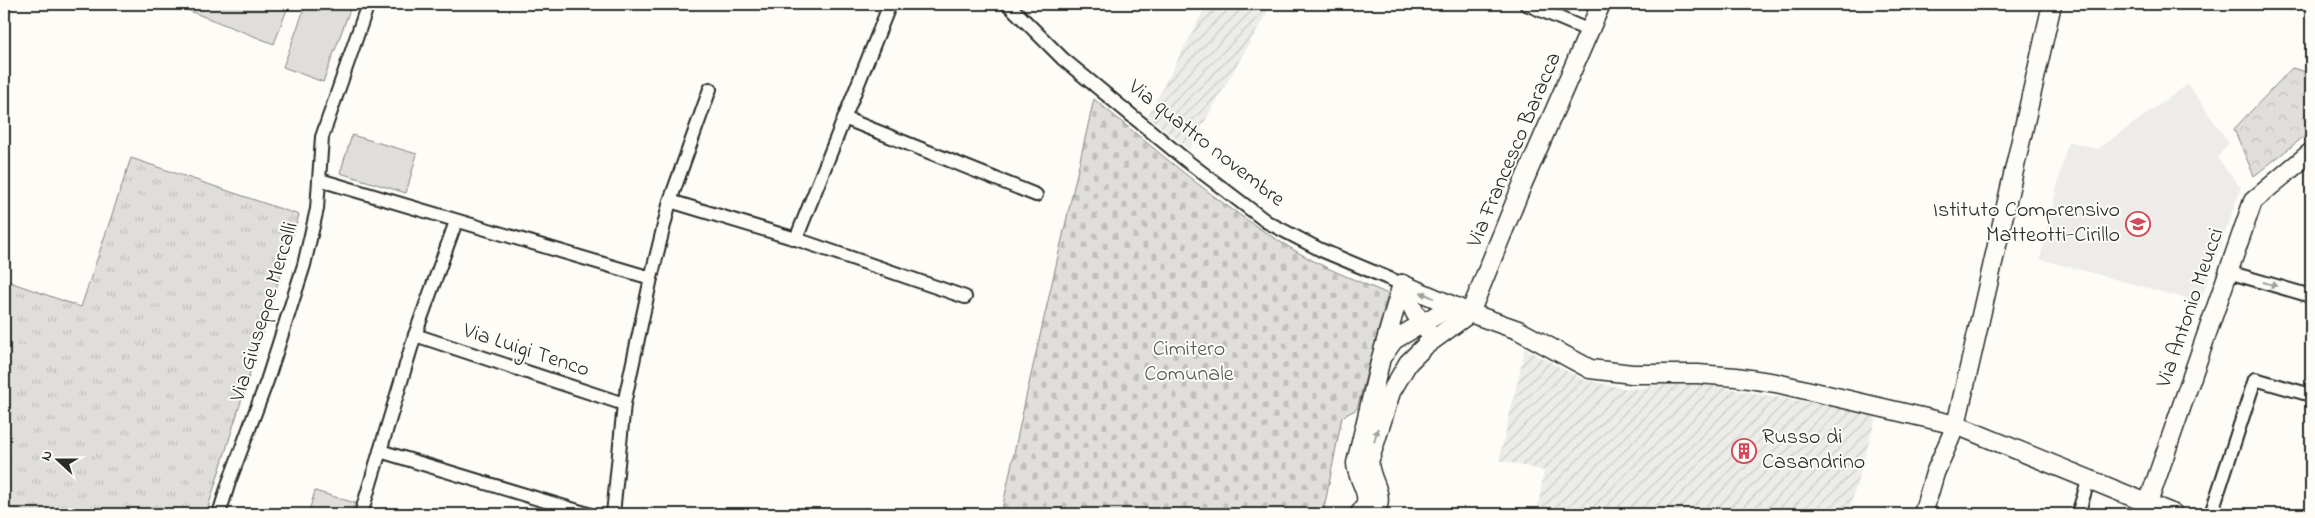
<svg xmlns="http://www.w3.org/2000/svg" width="2315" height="518" font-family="'Indie Flower',sans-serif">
<defs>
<pattern id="industrial-furrows" width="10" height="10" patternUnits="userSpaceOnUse" patternTransform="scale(1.25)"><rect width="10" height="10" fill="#edece8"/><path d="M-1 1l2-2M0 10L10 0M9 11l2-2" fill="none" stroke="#cbcbc7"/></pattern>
<pattern id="grass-tufts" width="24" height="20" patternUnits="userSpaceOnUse" patternTransform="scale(1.25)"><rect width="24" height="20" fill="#dfdeda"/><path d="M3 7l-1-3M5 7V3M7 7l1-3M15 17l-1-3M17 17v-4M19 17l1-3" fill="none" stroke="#c0bfbb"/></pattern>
<pattern id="cemetery-stones" width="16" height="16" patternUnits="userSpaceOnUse" patternTransform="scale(1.25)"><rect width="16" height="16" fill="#dfdeda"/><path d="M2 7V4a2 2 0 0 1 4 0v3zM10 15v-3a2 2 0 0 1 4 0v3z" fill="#c0bfbb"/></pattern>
<pattern id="park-crowns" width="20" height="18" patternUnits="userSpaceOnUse" patternTransform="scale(1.25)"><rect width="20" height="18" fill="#dfdeda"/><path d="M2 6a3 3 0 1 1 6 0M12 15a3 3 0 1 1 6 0" fill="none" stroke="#c0bfbb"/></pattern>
</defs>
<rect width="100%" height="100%" fill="#fdfcf7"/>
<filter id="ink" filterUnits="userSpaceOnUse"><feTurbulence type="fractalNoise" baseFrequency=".02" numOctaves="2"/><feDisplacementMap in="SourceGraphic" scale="10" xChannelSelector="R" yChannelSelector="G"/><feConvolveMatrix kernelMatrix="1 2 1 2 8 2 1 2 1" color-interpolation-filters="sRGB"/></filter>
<g filter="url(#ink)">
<polygon fill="#edece8" points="2188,84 2229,143 2217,158 2241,188 2200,302 2040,259 2068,141 2098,149"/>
<g fill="url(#industrial-furrows)">
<polygon points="1207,4 1272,4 1189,149 1148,116"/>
<polygon points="1525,349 1584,380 1628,389 1690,382 1877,414 1848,514 1537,514 1544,471 1499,460"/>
</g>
<polygon fill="url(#grass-tufts)" stroke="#858482" points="131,158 299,215 206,514 4,514 4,280 81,307"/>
<path fill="url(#cemetery-stones)" stroke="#858482" d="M 1094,99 C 1162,155 1230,215 1308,258 C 1333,272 1361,282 1388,294 L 1357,409 L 1342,417 L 1323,514 L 1001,514 L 1026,397 Z"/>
<polygon fill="url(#park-crowns)" stroke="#858482" points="2292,68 2311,73 2311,131 2254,176 2234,129"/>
<g fill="#dfdeda" stroke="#858482">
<polygon points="190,4 289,4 274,44 187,10"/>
<polygon points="306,4 352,4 323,82 283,67"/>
<polygon points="352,135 417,154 406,193 340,173"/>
<polygon points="315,491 355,503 351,514 318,514 309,511"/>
</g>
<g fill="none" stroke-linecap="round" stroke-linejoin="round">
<defs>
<g id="street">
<polyline points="1008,4 1063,59 1187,161 1267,222 1321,250 1402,284"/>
<polyline points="1526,4 1590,31"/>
<polyline points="844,118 1036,195"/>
<polyline points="320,180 651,278"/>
<polyline points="670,201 796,239 965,297"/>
<polyline points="796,239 890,4"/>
<polyline points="2228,272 2311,296"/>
<polyline points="415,335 624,404"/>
<polyline points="380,451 588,514"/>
<polyline points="219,514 229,482 267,381 304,265 317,209 322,137 368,4"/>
<polyline points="361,514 415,335 454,227"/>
<polyline points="613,514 624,404 651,278 670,201 710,89"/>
<polyline points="2078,514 2089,478"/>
<polyline points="2211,514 2255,379 2311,395"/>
</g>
<g id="secondary">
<polyline points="1402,284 1470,313 1518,330 1590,369 1632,374 1698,374 1736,377 1776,383 1956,425 2174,514"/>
<polyline points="1402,284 1415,313 1428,332"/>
<polyline points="1384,354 1394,340 1452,306"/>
<polyline points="2148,503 2253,201 2311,152"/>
<path d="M 1359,514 C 1377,497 1356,481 1356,463 L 1381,358 L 1402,284"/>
<path d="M 1375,514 C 1386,492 1370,483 1369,462 L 1391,392 L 1408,363 L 1425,346 L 1470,313 L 1523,183 L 1601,4"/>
<polyline points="1923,514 1935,473 1956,425 2052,4"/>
</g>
</defs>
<use href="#street" stroke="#2b2b2b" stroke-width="16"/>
<use href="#secondary" stroke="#2b2b2b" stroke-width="21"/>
<use href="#street" stroke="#fdfcf7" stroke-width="12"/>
<use href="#secondary" stroke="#fdfcf7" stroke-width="18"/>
</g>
<defs><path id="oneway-solid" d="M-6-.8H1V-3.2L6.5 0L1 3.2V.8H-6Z" transform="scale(1.25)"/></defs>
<g fill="#9e9e9b">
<use href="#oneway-solid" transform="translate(2270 284) rotate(16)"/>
<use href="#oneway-solid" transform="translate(1427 295) rotate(-156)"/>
<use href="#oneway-solid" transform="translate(1376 435) rotate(-75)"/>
</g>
</g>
<defs>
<symbol id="school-ring" viewBox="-11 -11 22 22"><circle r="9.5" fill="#fdfcf7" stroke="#d1495b" stroke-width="1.5"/><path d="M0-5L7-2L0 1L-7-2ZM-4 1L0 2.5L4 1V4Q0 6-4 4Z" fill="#d1495b"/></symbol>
<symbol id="building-ring" viewBox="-11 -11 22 22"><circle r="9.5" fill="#fdfcf7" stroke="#d1495b" stroke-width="1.5"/><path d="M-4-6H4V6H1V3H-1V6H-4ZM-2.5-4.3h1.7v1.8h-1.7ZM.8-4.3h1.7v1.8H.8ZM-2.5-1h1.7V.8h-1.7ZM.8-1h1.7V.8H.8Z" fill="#d1495b"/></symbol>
</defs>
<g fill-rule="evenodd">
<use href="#school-ring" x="2124" y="210" width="28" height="28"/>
<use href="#building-ring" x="1730" y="437" width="28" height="28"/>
</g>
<g text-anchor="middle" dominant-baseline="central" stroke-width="4" stroke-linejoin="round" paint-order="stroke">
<g font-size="22" fill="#2b2b2b" stroke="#fdfcf7">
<text transform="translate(1206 144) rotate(38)">Via quattro novembre</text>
<text transform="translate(1515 150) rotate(-67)">Via Francesco Baracca</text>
<text transform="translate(2191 308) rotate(-71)">Via Antonio Meucci</text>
<text transform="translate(265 312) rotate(-73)">Via Giuseppe Mercalli</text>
<text transform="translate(526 351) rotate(18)">Via Luigi Tenco</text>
</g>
<g font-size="22" fill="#2b2b2b" stroke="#fdfcf7" text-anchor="end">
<text x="2120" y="211">Istituto Comprensivo<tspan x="2120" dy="25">Matteotti-Cirillo</tspan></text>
<text x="1762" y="438" text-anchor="start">Russo di<tspan x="1762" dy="25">Casandrino</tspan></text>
</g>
<g font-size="22" fill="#585857" stroke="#fdfcf7">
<text x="1189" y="350">Cimitero<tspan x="1189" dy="25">Comunale</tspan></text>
</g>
</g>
<rect width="2315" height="518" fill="none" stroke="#fdfcf7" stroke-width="20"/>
<rect x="10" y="10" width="2295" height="498" fill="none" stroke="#2b2b2b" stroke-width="2" filter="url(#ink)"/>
<g transform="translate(58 460) rotate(291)" stroke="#fdfcf7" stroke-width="4" paint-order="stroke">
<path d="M0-4L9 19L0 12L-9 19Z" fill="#2b2b2b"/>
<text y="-8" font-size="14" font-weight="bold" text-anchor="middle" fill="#2b2b2b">N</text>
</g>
</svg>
